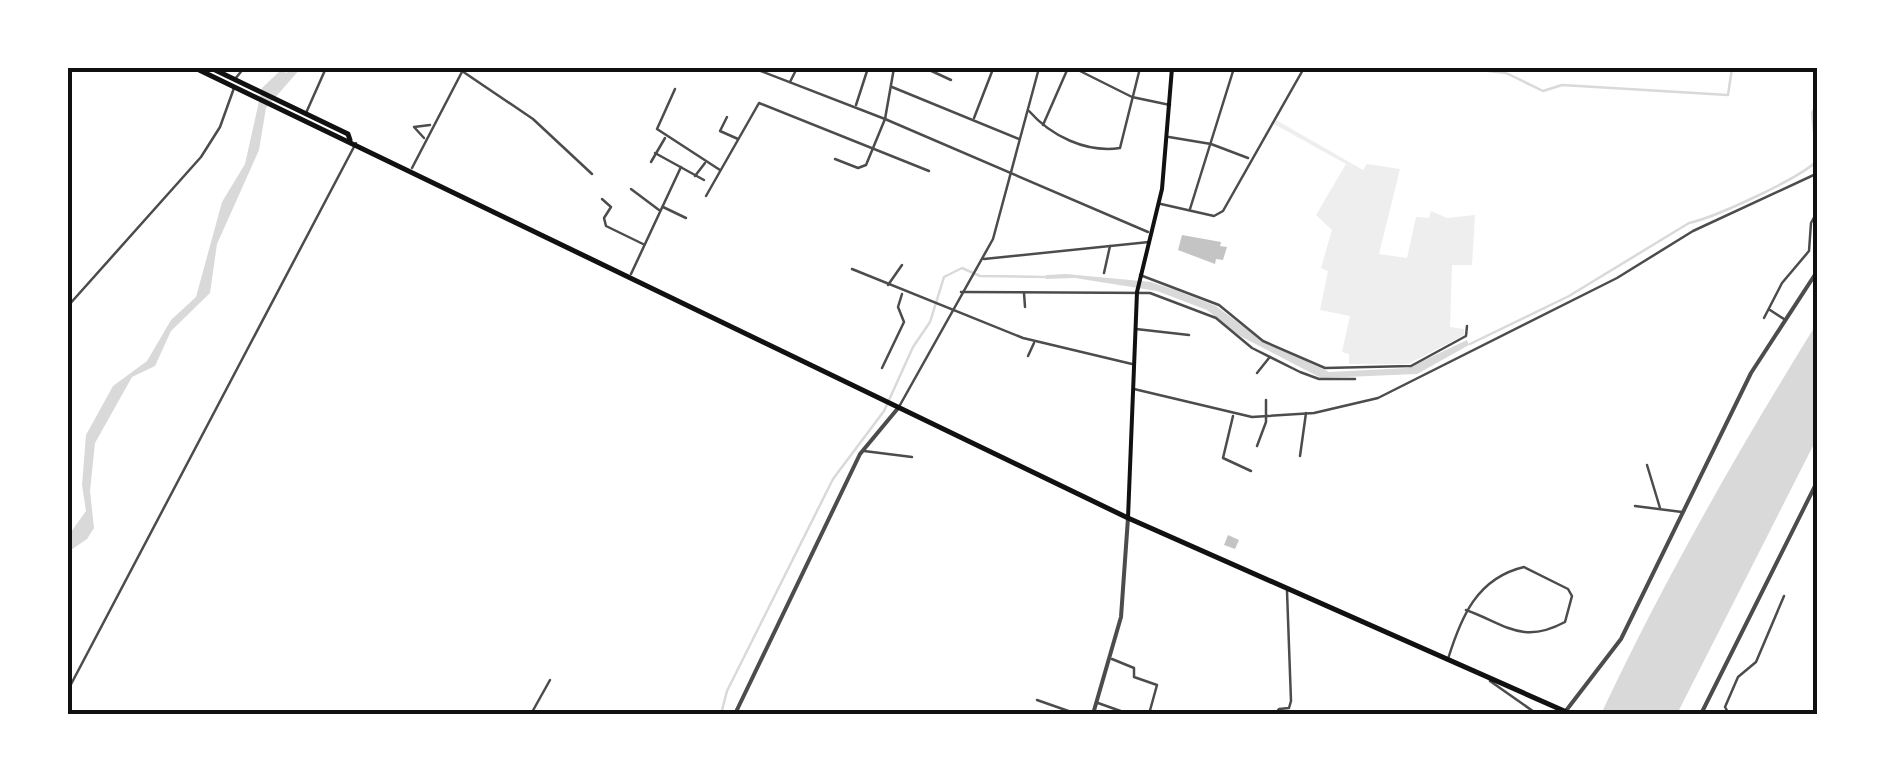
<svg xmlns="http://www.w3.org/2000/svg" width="1885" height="782" font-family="Signika,sans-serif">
<rect width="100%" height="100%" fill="#fff"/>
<polygon fill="#eee" points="1276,120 1363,170 1367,164 1400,169 1379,254 1407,258 1416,217 1429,218 1431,211 1447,218 1475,215 1472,265 1452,265 1450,327 1464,329 1464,335 1408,364 1349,364 1349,354 1342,352 1350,316 1320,310 1328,271 1321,268 1332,230 1316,215 1346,164 1274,124"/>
<g fill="#d9d9d9">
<polygon points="283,68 288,68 285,73 301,68 266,108 259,150 217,244 210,293 171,331 155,366 132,377 95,443 90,491 94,528 87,539 68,552 68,536 86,511 82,485 86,435 113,386 147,361 171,320 196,297 222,202 245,164 262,88"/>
<polygon points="1066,274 1151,282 1175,290 1216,306 1261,340 1329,372 1408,368 1467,340 1469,345 1417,374 1321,378 1240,336 1207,310 1157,291 1075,278 1046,279 1046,275"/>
<path d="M 1817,323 L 1817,438 L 1677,714 L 1601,714 C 1664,580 1739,449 1817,323 Z"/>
</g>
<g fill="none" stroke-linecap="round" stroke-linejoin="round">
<g stroke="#d9d9d9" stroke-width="2.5">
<polyline points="1462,68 1506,73 1543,91 1562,85 1728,95 1732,68"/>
<path d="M 1470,344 L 1569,296 L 1689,223 C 1716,217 1798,179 1817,161 L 1812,113 L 1818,103"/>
<polyline points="721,714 727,691 833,479 884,411 913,347 930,322 944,277 962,268 980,276 1046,277"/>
</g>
</g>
<g fill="#c4c4c4">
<polygon points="1182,235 1221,242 1220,246 1227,247 1223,260 1216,259 1215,264 1178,250"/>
<polygon points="1228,535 1239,540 1235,549 1224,545"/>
</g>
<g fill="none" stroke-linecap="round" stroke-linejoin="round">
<g stroke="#4c4c4c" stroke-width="2.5">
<polyline points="753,68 885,119 1148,232"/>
<polyline points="925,68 951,80"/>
<polyline points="1074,68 1132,97 1170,105"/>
<polyline points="462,71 533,119 592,174"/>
<polyline points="235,79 244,68"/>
<polyline points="790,82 797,68"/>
<polyline points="892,87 1019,139"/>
<polyline points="675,89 657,129 720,170"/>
<polyline points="856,105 868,68"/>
<path d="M 1029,111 C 1051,136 1086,153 1120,148 L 1140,68"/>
<polyline points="306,113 326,68"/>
<polyline points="727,117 720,131 738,139"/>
<polyline points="974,118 993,69 987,68"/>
<polyline points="1043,125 1068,68"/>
<polyline points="1169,137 1211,144 1248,158"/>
<polyline points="424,138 414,127 430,125"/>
<polyline points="655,153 704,180"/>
<polyline points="835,159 858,168 866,165 885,119 894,68"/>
<polyline points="651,162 665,138"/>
<polyline points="412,168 464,68"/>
<polyline points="695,176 705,163"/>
<polyline points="631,189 659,210"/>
<polyline points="706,196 759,103 929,171"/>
<polyline points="602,199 611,207 604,218 606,226 643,244"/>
<polyline points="1161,204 1214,216 1223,211 1304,68"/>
<polyline points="663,207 686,218"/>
<polyline points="1190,209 1234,68"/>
<polyline points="984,259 1149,242"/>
<polyline points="852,269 1023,338 1132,364"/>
<polyline points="1104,273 1110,246"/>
<polyline points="631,274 681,167"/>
<polyline points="1140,275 1219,305 1263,341 1325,368 1411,366 1466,336 1467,326"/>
<polyline points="888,285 902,265"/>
<polyline points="961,292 1150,293 1216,318 1252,348 1300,372 1319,379 1355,379"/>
<polyline points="1024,293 1025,307"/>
<polyline points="68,306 201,157 220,127 234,88"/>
<polyline points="1770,310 1784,319"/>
<polyline points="1764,318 1782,283 1809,251 1811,223 1818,210"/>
<polyline points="1136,329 1189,335"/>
<polyline points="1028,356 1034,343"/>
<polyline points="882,368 904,322 898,307 902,294"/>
<polyline points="1257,373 1269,358"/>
<polyline points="1134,389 1252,417 1314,413 1378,398 1617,278 1693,231 1818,173"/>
<polyline points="900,405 993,239 1039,68"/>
<polyline points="1233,416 1223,458 1251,471"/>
<polyline points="1257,446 1266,422 1266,400"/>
<polyline points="864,451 912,457"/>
<polyline points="1300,456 1306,413"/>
<polyline points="1647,465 1660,508"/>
<polyline points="1635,506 1682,512"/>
<polyline points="1112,659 1134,668 1134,677 1157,685 1149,714"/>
<path d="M 1448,659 C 1461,617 1477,578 1524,567 L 1568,589 L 1572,596 L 1565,622 C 1522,645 1505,624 1466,610"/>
<polyline points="1490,681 1537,714"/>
<polyline points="68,690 356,143"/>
<polyline points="1037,700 1077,714"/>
<polyline points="1098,703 1129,714"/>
<polyline points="531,714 550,680"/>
<polyline points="1275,714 1279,709 1289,708 1291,701 1287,591"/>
<polyline points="1729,714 1725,707 1738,677 1756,662 1784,596"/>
</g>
<g stroke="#4c4c4c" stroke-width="4">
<polyline points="1565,712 1621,639 1751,373 1818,270"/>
<polyline points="735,714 860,454 899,407"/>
<polyline points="1093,714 1121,617 1128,518"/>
<polyline points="1701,714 1818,480"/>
</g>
<polyline stroke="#111" stroke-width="4" points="1128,518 1137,292 1162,189 1172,68"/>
<g stroke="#111" stroke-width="5">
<polyline points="195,68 1128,518 1571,714"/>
<polyline points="211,68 348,134 350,140"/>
</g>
</g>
<rect width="1885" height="782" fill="none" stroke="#ffffff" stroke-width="140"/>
<rect x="70" y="70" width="1745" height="642" fill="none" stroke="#111" stroke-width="4"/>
</svg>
